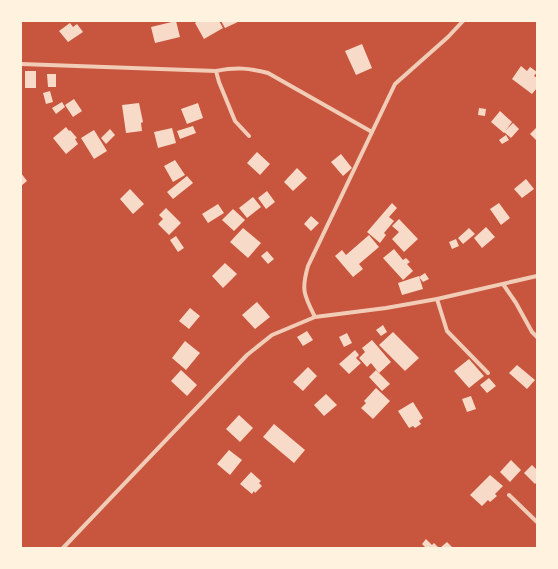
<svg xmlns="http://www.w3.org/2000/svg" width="558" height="569" font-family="Rubik,sans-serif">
<rect width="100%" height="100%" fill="#c8553d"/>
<g fill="#f7dbc8">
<polygon points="176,21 180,37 155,43 151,27"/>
<polygon points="198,21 219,21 223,28 204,39 195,23"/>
<polygon points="221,21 240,21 225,28"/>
<polygon points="70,23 73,27 77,24 83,32 68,42 59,31"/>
<polygon points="362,44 372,68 356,75 345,51"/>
<polygon points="521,66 527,71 530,67 537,72 534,76 537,78 537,88 532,94 512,79"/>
<rect x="25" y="71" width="11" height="17"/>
<polygon points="47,74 56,74 56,87 48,87"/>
<polygon points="50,91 53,102 46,104 43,93"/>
<polygon points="74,99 82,111 73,117 65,105"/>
<polygon points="62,102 65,107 56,114 52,108"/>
<polygon points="139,103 143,122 141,123 142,131 126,133 122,105"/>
<polygon points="198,103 203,118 187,124 181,109"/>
<polygon points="479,108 486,109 485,116 478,115"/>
<polygon points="500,111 512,122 504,133 491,122"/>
<polygon points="513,123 519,129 511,138 504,132"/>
<polygon points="193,126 196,133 180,139 177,131"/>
<polygon points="66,127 69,131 70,130 77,138 75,139 78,144 66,154 53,138"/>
<polygon points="537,127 537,141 530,134"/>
<polygon points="172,128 176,143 158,148 154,132"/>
<polygon points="110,129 115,135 106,144 101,138"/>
<polygon points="94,130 107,151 94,159 81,138"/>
<polygon points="506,135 509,140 502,144 499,140"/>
<polygon points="257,152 270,164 260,175 247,163"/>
<polygon points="341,154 352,168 343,176 331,162"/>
<polygon points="175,160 185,175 173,182 164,166"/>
<polygon points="297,168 307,178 293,191 284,182"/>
<polygon points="21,173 27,181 21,186"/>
<polygon points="187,176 193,183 173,199 167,192"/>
<polygon points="526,179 534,189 522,198 514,189"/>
<polygon points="130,189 144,204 133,214 120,199"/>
<polygon points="267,191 275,202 266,209 258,198"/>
<polygon points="253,197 261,207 247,218 239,208"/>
<polygon points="392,203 397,208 389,217 394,221 384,233 386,235 380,243 367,232"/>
<polygon points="499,203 510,218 501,225 490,209"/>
<polygon points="218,204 224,213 208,223 202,214"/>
<polygon points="166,208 181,223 169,235 158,224 163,219 159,215"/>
<polygon points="233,209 245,220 234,231 222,220"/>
<polygon points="311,216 319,223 311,231 304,224"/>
<polygon points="399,219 418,239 404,252 392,239 399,232 392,226"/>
<polygon points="486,227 495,237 482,248 474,238"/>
<polygon points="243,228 261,243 248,258 230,242"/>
<polygon points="469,228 475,234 463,244 458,238"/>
<polygon points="369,235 379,247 359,264 363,269 353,277 335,256 342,250 346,255"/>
<polygon points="176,236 184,248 178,252 170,240"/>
<polygon points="456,239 459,246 452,249 449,242"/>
<polygon points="394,249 403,260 406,258 410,262 407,264 413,271 403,280 383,258"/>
<polygon points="267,251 274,259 268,264 261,256"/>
<polygon points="225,263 237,274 223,288 212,276"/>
<polygon points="425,273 429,279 423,282 419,277"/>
<polygon points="419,276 423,289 402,295 398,283"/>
<polygon points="257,302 270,317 255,329 242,315"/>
<polygon points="190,308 200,316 189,329 179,321"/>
<polygon points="383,325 387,332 381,336 376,330"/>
<polygon points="307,331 313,340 303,346 297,337"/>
<polygon points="393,332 419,358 405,371 379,345"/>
<polygon points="347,333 352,343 344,347 339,337"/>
<polygon points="372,340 391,362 379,373 371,363 367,367 359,358 365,352 362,348"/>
<polygon points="185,341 200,353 186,370 172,358"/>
<polygon points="355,350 359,355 356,358 361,363 349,374 339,364"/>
<polygon points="469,359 484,376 469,388 454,371"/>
<polygon points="517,365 535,380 527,389 509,373"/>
<polygon points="308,367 317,376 303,391 293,382"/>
<polygon points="181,370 197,385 187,396 171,381"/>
<polygon points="376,370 390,384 382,391 369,377"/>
<polygon points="489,378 496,386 487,393 480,385"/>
<polygon points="376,388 390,401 373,419 361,408 366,403 364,401"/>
<polygon points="326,394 337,405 324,416 314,405"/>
<polygon points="471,396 476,409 467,412 462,399"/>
<polygon points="413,402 423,418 419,421 421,424 415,428 413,426 409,428 398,411"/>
<polygon points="239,415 253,428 240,442 226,429"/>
<polygon points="274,424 305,450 294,463 263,437"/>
<polygon points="229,450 242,460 230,475 217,464"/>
<polygon points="511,460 521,470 510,482 500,472"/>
<polygon points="532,465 537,470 537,482 535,484 524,473"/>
<polygon points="251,472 261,481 259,483 262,486 255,493 254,491 252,494 240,484"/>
<polygon points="490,475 503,486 495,494 497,496 490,502 488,500 482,506 470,495"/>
<polygon points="426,539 432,545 434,543 439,548 426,548 422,544"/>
<polygon points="447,542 453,548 440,548"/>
</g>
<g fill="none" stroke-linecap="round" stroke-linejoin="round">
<g stroke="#f1ccb7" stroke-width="4">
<polyline points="21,64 216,71"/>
<path d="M 249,136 L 235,121 L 219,82 L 216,71 C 237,67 248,68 268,73 L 372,132"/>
<polyline points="503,284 516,303 532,332 537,337"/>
<polyline points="437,299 447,331 488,373"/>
<path d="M 315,317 C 304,295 301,290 308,266 L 395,84 L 448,37 L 463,21"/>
<polyline points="509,495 537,522"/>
<polyline points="63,548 247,355 272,335 315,317 386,308 437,299 537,276"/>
</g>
</g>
<rect width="558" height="569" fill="none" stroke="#fff3e0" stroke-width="44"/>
</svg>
